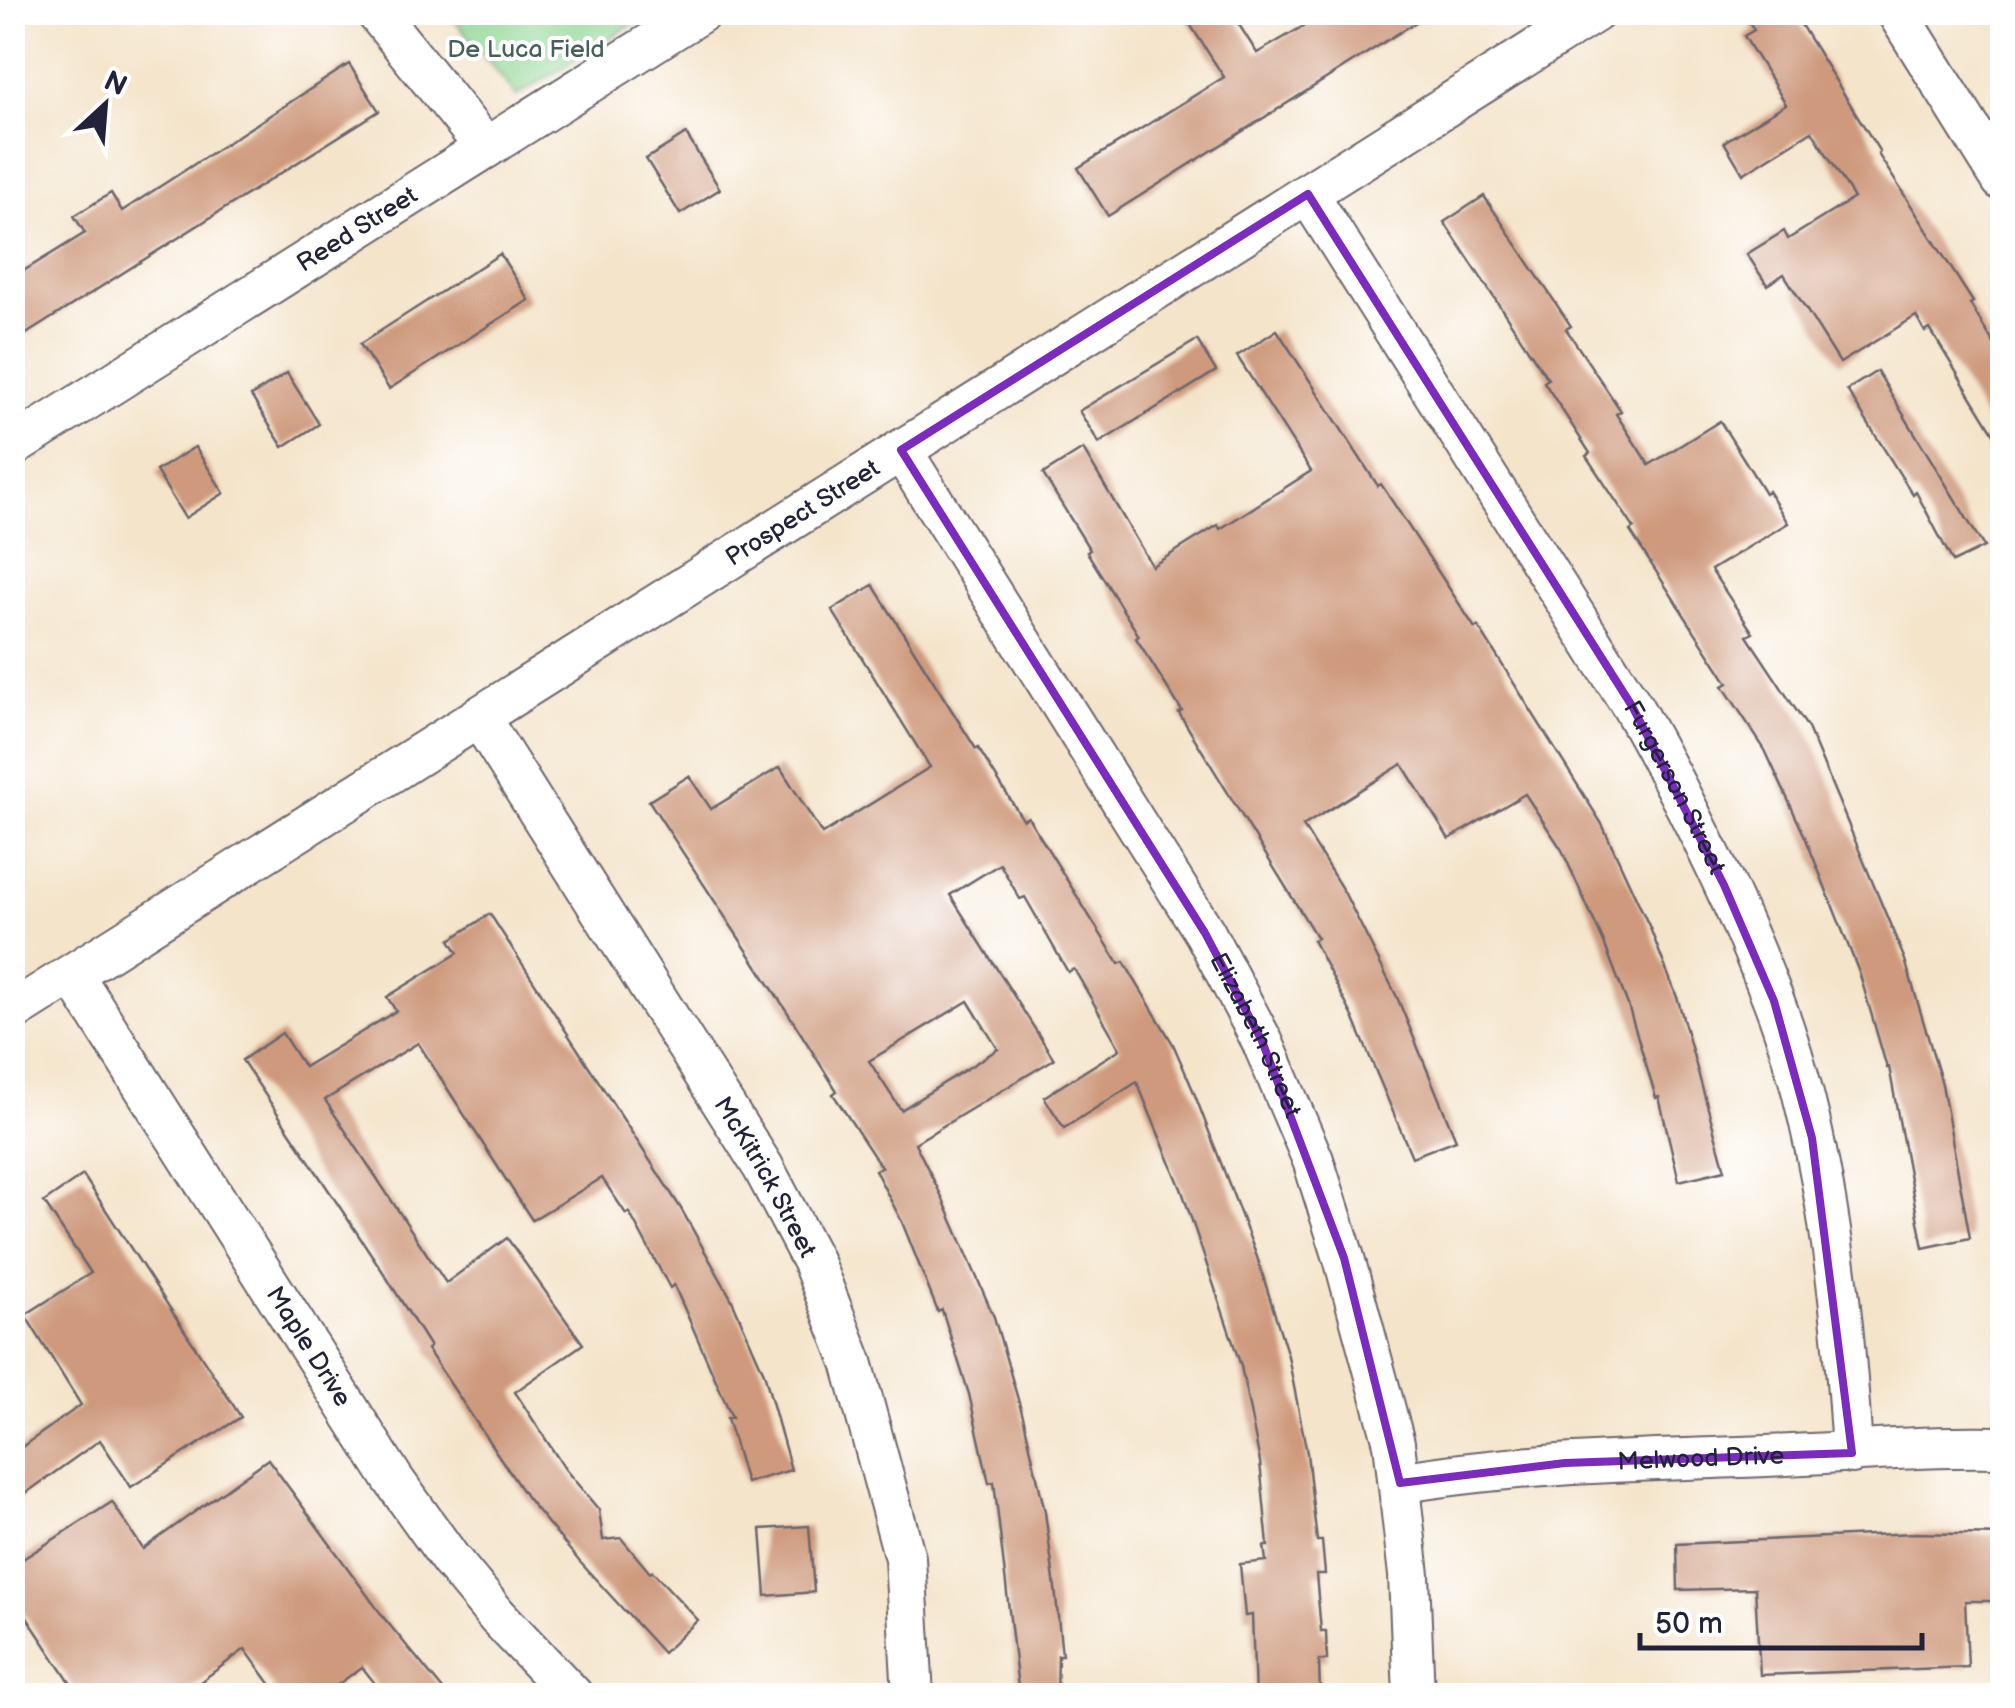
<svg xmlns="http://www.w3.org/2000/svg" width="2015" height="1708" font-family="'Balsamiq Sans',sans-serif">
<rect width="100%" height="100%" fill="#fff"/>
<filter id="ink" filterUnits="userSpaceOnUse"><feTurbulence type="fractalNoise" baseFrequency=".01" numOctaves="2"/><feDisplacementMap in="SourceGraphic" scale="20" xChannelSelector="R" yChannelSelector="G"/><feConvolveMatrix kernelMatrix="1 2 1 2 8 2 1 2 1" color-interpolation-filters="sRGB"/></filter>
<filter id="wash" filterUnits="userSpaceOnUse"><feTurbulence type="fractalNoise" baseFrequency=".0048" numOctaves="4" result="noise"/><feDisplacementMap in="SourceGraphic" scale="40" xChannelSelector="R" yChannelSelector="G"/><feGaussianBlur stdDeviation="2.25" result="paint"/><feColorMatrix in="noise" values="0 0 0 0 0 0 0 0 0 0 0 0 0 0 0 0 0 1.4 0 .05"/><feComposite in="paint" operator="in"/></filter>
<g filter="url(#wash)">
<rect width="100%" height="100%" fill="#f4e4ca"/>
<polygon fill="#8cd590" stroke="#577c66" stroke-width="2.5" points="449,13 650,13 517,96"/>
<g id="blocks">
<g fill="#ce997c" fill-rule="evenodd">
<polygon points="1182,12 1231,12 1257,53 1328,12 1432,12 1108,216 1078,168 1224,77"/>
<polygon points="1743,12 1793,12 1880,152 1878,154 1973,302 1970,304 2002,357 2002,447 1930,329 1925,332 1916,316 1840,363 1784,274 1767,285 1747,254 1784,231 1788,239 1854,198 1812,131 1743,174 1724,142 1786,104 1744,36 1754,30"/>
<polygon points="349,64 379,111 12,343 12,278 85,233 74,216 111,193 122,211"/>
<polygon points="686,134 720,189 680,214 646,159"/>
<polygon points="1484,196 1571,326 1566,329 1621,411 1616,414 1649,465 1720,421 1765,493 1768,491 1788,523 1711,570 1753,633 1747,636 1808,728 1905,960 1942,1084 1970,1238 1923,1248 1889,1067 1887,1068 1860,975 1806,839 1765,750 1723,686 1728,683 1630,531 1634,528 1586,456 1590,453 1544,382 1548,379 1444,222"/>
<polygon points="500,254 529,300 389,389 360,344"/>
<polygon points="1277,330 1378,486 1381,484 1475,628 1478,626 1602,824 1650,928 1678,1000 1725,1170 1679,1181 1659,1097 1656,1098 1628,1005 1604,943 1562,850 1525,794 1449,839 1402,764 1303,826 1344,892 1397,997 1456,1140 1412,1157 1353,1017 1313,940 1317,938 1179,713 1182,711 1136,638 1139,636 1087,552 1090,550 1043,474 1083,449 1152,566 1218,525 1220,529 1311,471 1237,356"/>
<polygon points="1197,340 1216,371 1099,443 1079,411"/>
<polygon points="1877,371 1984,547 1953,562 1916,492 1913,495 1847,390"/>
<polygon points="287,373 319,424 283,447 251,396"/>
<polygon points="195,447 224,493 185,518 156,471"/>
<path d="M 873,585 L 976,749 L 978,748 L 1023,820 L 1028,817 L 1119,964 L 1124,962 L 1173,1044 L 1193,1090 L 1257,1257 L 1288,1356 L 1307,1453 L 1317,1541 L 1322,1541 L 1325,1574 L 1316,1574 L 1321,1631 L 1326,1631 L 1327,1660 L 1319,1660 L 1320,1696 L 1255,1696 L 1252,1615 L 1245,1616 L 1240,1564 L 1266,1561 L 1264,1546 L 1268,1546 L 1260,1462 L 1241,1366 L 1182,1191 L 1137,1082 L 1064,1128 L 1044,1097 L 1120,1049 L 1074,969 L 1068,972 L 1025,897 L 1020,899 L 1000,864 L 950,895 L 1054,1059 L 915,1143 L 942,1197 L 994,1317 L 1024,1420 L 1045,1512 L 1055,1588 L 1062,1655 L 1058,1655 L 1057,1696 L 1019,1696 L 994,1482 L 989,1483 L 969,1394 L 942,1310 L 938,1312 L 902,1222 L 875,1170 L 881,1167 L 833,1094 L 837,1091 L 790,1016 L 649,801 L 689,776 L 711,809 L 780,767 L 822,834 L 930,767 L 832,610 ZM 968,1001 L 998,1049 L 901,1110 L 869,1061 Z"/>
<polygon points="490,914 680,1207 731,1298 764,1373 791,1470 746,1483 727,1418 732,1417 674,1285 670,1288 629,1212 626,1214 602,1178 532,1220 418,1043 325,1100 446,1283 507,1238 583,1344 515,1392 565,1469 599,1510 603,1540 621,1538 650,1573 652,1571 698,1620 663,1653 579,1561 527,1498 427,1349 430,1347 385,1275 242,1060 282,1033 304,1067 396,1011 387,997 458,953 450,940"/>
<polygon points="83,1175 241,1417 131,1487 100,1440 12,1503 12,1454 81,1405 25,1315 91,1273 44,1202"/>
<polygon points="268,1459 384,1618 448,1696 385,1696 362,1667 322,1696 279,1696 245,1649 181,1696 79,1696 12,1595 12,1566 112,1502 143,1549"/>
<polygon points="809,1526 814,1592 766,1596 761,1529"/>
<polygon points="1915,1533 2002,1535 2002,1601 1965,1601 1968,1667 1760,1675 1755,1588 1678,1590 1677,1544"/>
</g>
</g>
</g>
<g filter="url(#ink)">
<use href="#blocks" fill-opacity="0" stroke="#6c666d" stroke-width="2.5"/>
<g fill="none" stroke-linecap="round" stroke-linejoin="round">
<defs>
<g id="minor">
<polyline points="376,12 486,148"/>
<polyline points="1897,12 2002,180"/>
<path id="s1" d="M 1308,194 L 1632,706 C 1685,800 1734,898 1773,999 C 1824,1131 1844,1311 1852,1453"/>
<path id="s2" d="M 12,447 L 701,12"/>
<path id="s3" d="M 901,450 L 1205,933 L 1262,1041 L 1313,1160 L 1344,1258 L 1394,1443 L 1409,1575 L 1414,1696"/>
<path id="s4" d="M 479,717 L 763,1167 L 813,1262 L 852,1362 L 905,1558 L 913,1696"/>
<path id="s5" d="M 73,975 L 393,1479 L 450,1559 L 497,1616 L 573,1696"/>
<path id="s6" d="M 12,1012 L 1595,12"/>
<path id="s7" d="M 1400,1483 C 1521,1462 1644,1461 1766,1456 C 1845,1453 1924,1445 2002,1447"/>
</g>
</defs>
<use href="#minor" stroke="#6c666d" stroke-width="44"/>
<use href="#minor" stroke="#fff" stroke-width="40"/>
</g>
</g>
<path fill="none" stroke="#7b2cbf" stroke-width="8" stroke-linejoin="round" d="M 1308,194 L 1632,706 L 1724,885 L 1774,1001 L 1812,1138 L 1852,1453 L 1565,1463 L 1400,1483 L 1344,1258 L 1262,1041 L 1205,933 L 901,450 Z"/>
<g text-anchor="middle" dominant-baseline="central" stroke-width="8" stroke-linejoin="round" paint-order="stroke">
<g font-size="25" fill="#476159" stroke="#fff">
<text x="526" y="49">De Luca Field</text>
</g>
<g font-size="25" fill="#22223b" stroke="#fff">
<text stroke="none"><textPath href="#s2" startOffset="408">Reed Street</textPath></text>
<text stroke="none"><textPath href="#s6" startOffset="935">Prospect Street</textPath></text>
<text stroke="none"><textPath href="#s1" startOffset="698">Furgerson Street</textPath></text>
<text stroke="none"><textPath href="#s3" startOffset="685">Elizabeth Street</textPath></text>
<text stroke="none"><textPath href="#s4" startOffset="542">McKitrick Street</textPath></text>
<text stroke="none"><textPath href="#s5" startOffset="440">Maple Drive</textPath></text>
<text stroke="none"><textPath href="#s7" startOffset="302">Melwood Drive</textPath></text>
</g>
</g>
<rect width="2015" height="1708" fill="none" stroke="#fff" stroke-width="50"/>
<g transform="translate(105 105) rotate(26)" stroke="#ffffff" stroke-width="8" paint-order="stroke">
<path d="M0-8L18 38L0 25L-18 38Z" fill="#22223b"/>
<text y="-15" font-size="28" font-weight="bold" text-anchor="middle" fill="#22223b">N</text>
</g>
<path d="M1640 1633v15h282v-15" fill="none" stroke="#22223b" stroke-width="5"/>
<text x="1655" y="1633" font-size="30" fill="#22223b" stroke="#ffffff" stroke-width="8" paint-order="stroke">50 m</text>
</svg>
